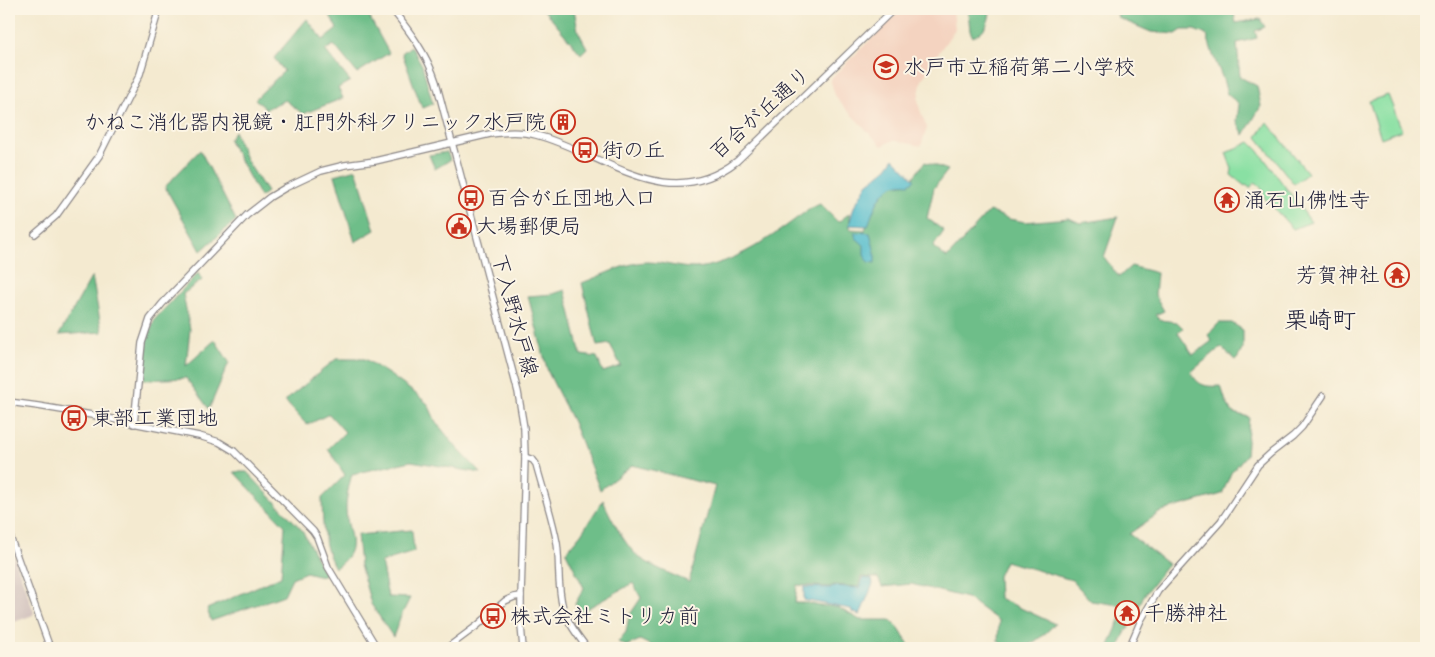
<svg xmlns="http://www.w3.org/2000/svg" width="1435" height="657" font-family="Caveat,'Klee One',sans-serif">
<rect width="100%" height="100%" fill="#fcf5e5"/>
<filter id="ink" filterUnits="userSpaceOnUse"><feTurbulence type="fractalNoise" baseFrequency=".02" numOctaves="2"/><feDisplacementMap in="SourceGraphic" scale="10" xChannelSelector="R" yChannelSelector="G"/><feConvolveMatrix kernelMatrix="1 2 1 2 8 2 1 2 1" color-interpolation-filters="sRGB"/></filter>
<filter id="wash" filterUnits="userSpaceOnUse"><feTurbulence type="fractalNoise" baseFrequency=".0096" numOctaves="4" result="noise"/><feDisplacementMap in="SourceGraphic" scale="20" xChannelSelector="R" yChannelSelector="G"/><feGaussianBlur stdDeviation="1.12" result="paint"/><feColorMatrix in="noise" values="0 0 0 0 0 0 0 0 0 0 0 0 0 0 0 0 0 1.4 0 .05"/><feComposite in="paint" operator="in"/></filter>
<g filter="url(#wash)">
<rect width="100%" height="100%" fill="#f4ead0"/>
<polygon fill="#f4d3c0" points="902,9 953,9 955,29 937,55 922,80 918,99 920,110 927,128 921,146 897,141 891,141 882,146 844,107 835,95 830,79"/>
<polygon fill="#d0c0bc" points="9,549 12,551 34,612 33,615 9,624"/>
<g fill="#89e0a3" stroke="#56816f">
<polygon points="1388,95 1402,130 1381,138 1369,101"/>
<polygon points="1267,122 1308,173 1294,184 1257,137"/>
<polygon points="1250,142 1258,150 1311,222 1293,229 1262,195 1264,192 1258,184 1255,182 1250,188 1246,185 1245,186 1231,175 1232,169 1226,153"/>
</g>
<g fill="#6ebe89" stroke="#487062">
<polygon points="327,9 365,9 389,53 357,73 334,45 325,50 350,81 338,88 343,98 303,114 285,100 266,109 255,99 284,71 274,58 307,19 323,40 337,29"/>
<polygon points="543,9 574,9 578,31 587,48 581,54"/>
<path d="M 968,9 L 990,9 C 990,22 985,31 973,37 L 970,31 Z"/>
<polygon points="1116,9 1233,9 1236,23 1260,19 1265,27 1255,31 1257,38 1237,43 1240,77 1257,86 1261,106 1244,135 1237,121 1239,104 1227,94 1223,79 1213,55 1207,35 1194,30 1182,30 1176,34 1151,32 1118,18"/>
<polygon points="411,46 422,65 433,104 422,108 402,53"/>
<polygon points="234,131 247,161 267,192 260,197 229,140"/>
<polygon points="200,150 236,220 201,251 165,187"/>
<polygon points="447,152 450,160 435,169 429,155"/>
<path d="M 925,162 L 948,170 L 934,188 L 927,218 L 944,231 L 933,247 L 947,258 L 989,211 L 1009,219 L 1025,222 L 1069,218 L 1080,223 L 1118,217 L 1104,257 L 1119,277 L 1131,266 L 1157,273 L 1155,295 L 1164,311 L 1155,315 L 1160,320 L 1177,322 L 1183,328 L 1178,333 L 1193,355 L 1212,341 L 1208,335 L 1219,323 L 1232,323 L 1243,330 L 1243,348 L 1236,361 L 1221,347 L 1191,372 C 1198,386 1205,387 1221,386 L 1226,402 L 1233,413 L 1249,417 L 1246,455 L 1231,473 L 1222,494 L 1162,511 L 1129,534 L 1168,564 L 1143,597 L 1132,624 L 1126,630 L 1119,648 L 1108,648 L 1126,606 L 1091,601 L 1072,580 L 1005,561 L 998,576 L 999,598 L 1055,624 C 1045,634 1024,654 1008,648 C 1005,647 1001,643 998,641 L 999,621 L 967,598 L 911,584 L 882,587 L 878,578 L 861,577 L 859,587 L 834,585 L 830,587 L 797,585 L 795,603 L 808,603 L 820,606 L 828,606 L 839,608 L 860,620 L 891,620 L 899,629 L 911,648 L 656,648 L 640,640 L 626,646 L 618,642 L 626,632 L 629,616 L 641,598 L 633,583 L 581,612 L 575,604 L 584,588 L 566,552 L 581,534 L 603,500 C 609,515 627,549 640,558 C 655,568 673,575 689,582 L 715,486 L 632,465 L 600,490 L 573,422 L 548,372 L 528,296 L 553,294 L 565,290 L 581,355 L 597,357 L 603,372 L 621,366 L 610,344 L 597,346 L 582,283 C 601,276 627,262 647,262 C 666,262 685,271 704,267 C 731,262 760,245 782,229 C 795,220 806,210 820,204 L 838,222 L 850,213 L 850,229 L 865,230 L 878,193 L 893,185 L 909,183 Z"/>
<polygon points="356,169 375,230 355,242 335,175"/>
<polygon points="198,273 202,280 183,294 190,329 186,366 215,340 229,362 209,409 186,378 144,380 147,338 155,319"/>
<polygon points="92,276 102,332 59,335"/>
<path d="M 336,359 L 365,359 L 390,375 L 416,394 L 428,404 L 436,422 L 456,447 L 481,473 L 411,461 L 352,474 C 349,485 346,497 346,509 C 347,536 363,548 335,568 C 322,545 323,524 322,498 L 345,475 L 328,449 L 345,432 L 329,414 L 307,425 L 285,401 Z"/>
<polygon points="234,472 247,472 302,530 325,574 321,576 306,572 292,578 284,595 211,621 207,609 281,576 285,526"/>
<polygon points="412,530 414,552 381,562 388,597 410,598 400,618 393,637 371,604 360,565 357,535"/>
</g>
<g fill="#50bbcc" stroke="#396e84">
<path d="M 894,158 L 915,180 L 909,184 C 883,180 875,206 868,226 L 849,225 L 854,207 L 867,184 L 887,168 Z"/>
<polygon points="854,232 870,233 875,253 875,263 868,262 864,254 864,245 856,238"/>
<polygon points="863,578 872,579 873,584 860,615 852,612 851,609 804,600 804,587 830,588 834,586 859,588"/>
</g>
</g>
<g filter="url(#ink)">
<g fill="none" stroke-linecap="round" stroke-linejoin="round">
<defs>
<g id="secondary">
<path d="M 392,9 C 410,32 427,54 436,82 L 518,392 L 524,428 L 525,457 L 521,596 L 521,626 L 523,648"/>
<polyline points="35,234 56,216 99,156 140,74 159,9"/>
<polyline points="9,402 38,406 92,415 199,436 219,442 234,451 313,531 317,537 328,567 377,648"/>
<path d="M 134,424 L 142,343 L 150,319 L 162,304 L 247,215 L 270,197 L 285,188 L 321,171 L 345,165 L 375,161 L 490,134 C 505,132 521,131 536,135 C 605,153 666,216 737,161 L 894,9"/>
<path d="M 525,457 L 533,460 L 536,464 C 543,490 552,516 557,543 C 560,564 557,587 563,608 C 568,623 578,636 587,648"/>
<polyline points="9,534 50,648"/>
<polyline points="322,648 336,648"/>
<polyline points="447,648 478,625 505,601 514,597 521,596"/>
<polyline points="1129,648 1141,620 1158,591 1221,521 1258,465 1271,453 1293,436 1302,427 1323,396"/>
</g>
</defs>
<use href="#secondary" stroke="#8b8686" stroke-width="8"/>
<use href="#secondary" stroke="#fff" stroke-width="5.5"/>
</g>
</g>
<defs>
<symbol id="school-ring" viewBox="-11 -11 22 22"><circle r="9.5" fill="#fcf5e5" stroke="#c8321e" stroke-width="1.5"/><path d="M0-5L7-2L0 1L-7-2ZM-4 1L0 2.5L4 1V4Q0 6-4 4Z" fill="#c8321e"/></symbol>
<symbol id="building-ring" viewBox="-11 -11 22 22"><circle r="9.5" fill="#fcf5e5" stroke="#c8321e" stroke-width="1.5"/><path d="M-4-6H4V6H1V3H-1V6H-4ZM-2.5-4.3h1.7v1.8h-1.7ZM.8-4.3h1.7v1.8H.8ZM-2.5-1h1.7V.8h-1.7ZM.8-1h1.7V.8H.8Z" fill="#c8321e"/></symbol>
<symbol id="bus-ring" viewBox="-11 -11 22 22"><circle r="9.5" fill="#fcf5e5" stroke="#c8321e" stroke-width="1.5"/><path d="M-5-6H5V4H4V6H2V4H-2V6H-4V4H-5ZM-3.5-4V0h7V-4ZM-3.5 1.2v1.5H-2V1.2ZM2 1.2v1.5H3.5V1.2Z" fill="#c8321e"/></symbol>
<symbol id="temple-ring" viewBox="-11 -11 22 22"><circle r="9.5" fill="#fcf5e5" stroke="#c8321e" stroke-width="1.5"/><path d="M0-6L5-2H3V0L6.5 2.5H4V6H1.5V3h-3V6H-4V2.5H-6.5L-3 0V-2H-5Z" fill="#c8321e"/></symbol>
<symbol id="civic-ring" viewBox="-11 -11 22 22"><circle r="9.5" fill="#fcf5e5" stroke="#c8321e" stroke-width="1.5"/><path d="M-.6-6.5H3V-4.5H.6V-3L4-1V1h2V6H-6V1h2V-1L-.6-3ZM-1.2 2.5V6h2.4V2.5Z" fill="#c8321e"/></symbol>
</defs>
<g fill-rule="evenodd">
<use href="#school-ring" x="872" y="53" width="28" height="28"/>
<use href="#building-ring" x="549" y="108" width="28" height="28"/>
<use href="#bus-ring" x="571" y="136" width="28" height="28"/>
<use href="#bus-ring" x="457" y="184" width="28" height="28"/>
<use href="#temple-ring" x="1213" y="186" width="28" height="28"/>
<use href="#civic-ring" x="445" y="212" width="28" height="28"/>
<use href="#temple-ring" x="1383" y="261" width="28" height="28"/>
<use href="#bus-ring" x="60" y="404" width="28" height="28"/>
<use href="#temple-ring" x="1113" y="599" width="28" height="28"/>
<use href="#bus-ring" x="479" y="602" width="28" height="28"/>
</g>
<g text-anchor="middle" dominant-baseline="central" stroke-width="4" stroke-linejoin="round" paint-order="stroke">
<g font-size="21" fill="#22223b" stroke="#fcf5e5" text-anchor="start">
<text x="904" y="67">水戸市立稲荷第二小学校</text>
<text x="546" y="122" text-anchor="end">かねこ消化器内視鏡・肛門外科クリニック水戸院</text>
<text x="602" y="150">街の丘</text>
<text x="488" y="198">百合が丘団地入口</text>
<text x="1244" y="200">涌石山佛性寺</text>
<text x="476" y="226">大場郵便局</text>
<text x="1380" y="275" text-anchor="end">芳賀神社</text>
<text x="92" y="418">東部工業団地</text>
<text x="1144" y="613">千勝神社</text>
<text x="510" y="616">株式会社ミトリカ前</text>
</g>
<g font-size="21" fill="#22223b" stroke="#fcf5e5">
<text transform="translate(760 113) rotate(-42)">百合が丘通り</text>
<text transform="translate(515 315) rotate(75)">下入野水戸線</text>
</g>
<g font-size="24" fill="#22223b" stroke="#fcf5e5">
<text x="1320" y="320">栗崎町</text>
</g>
</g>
<rect width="1435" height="657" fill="none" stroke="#fcf5e5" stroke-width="30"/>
</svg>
